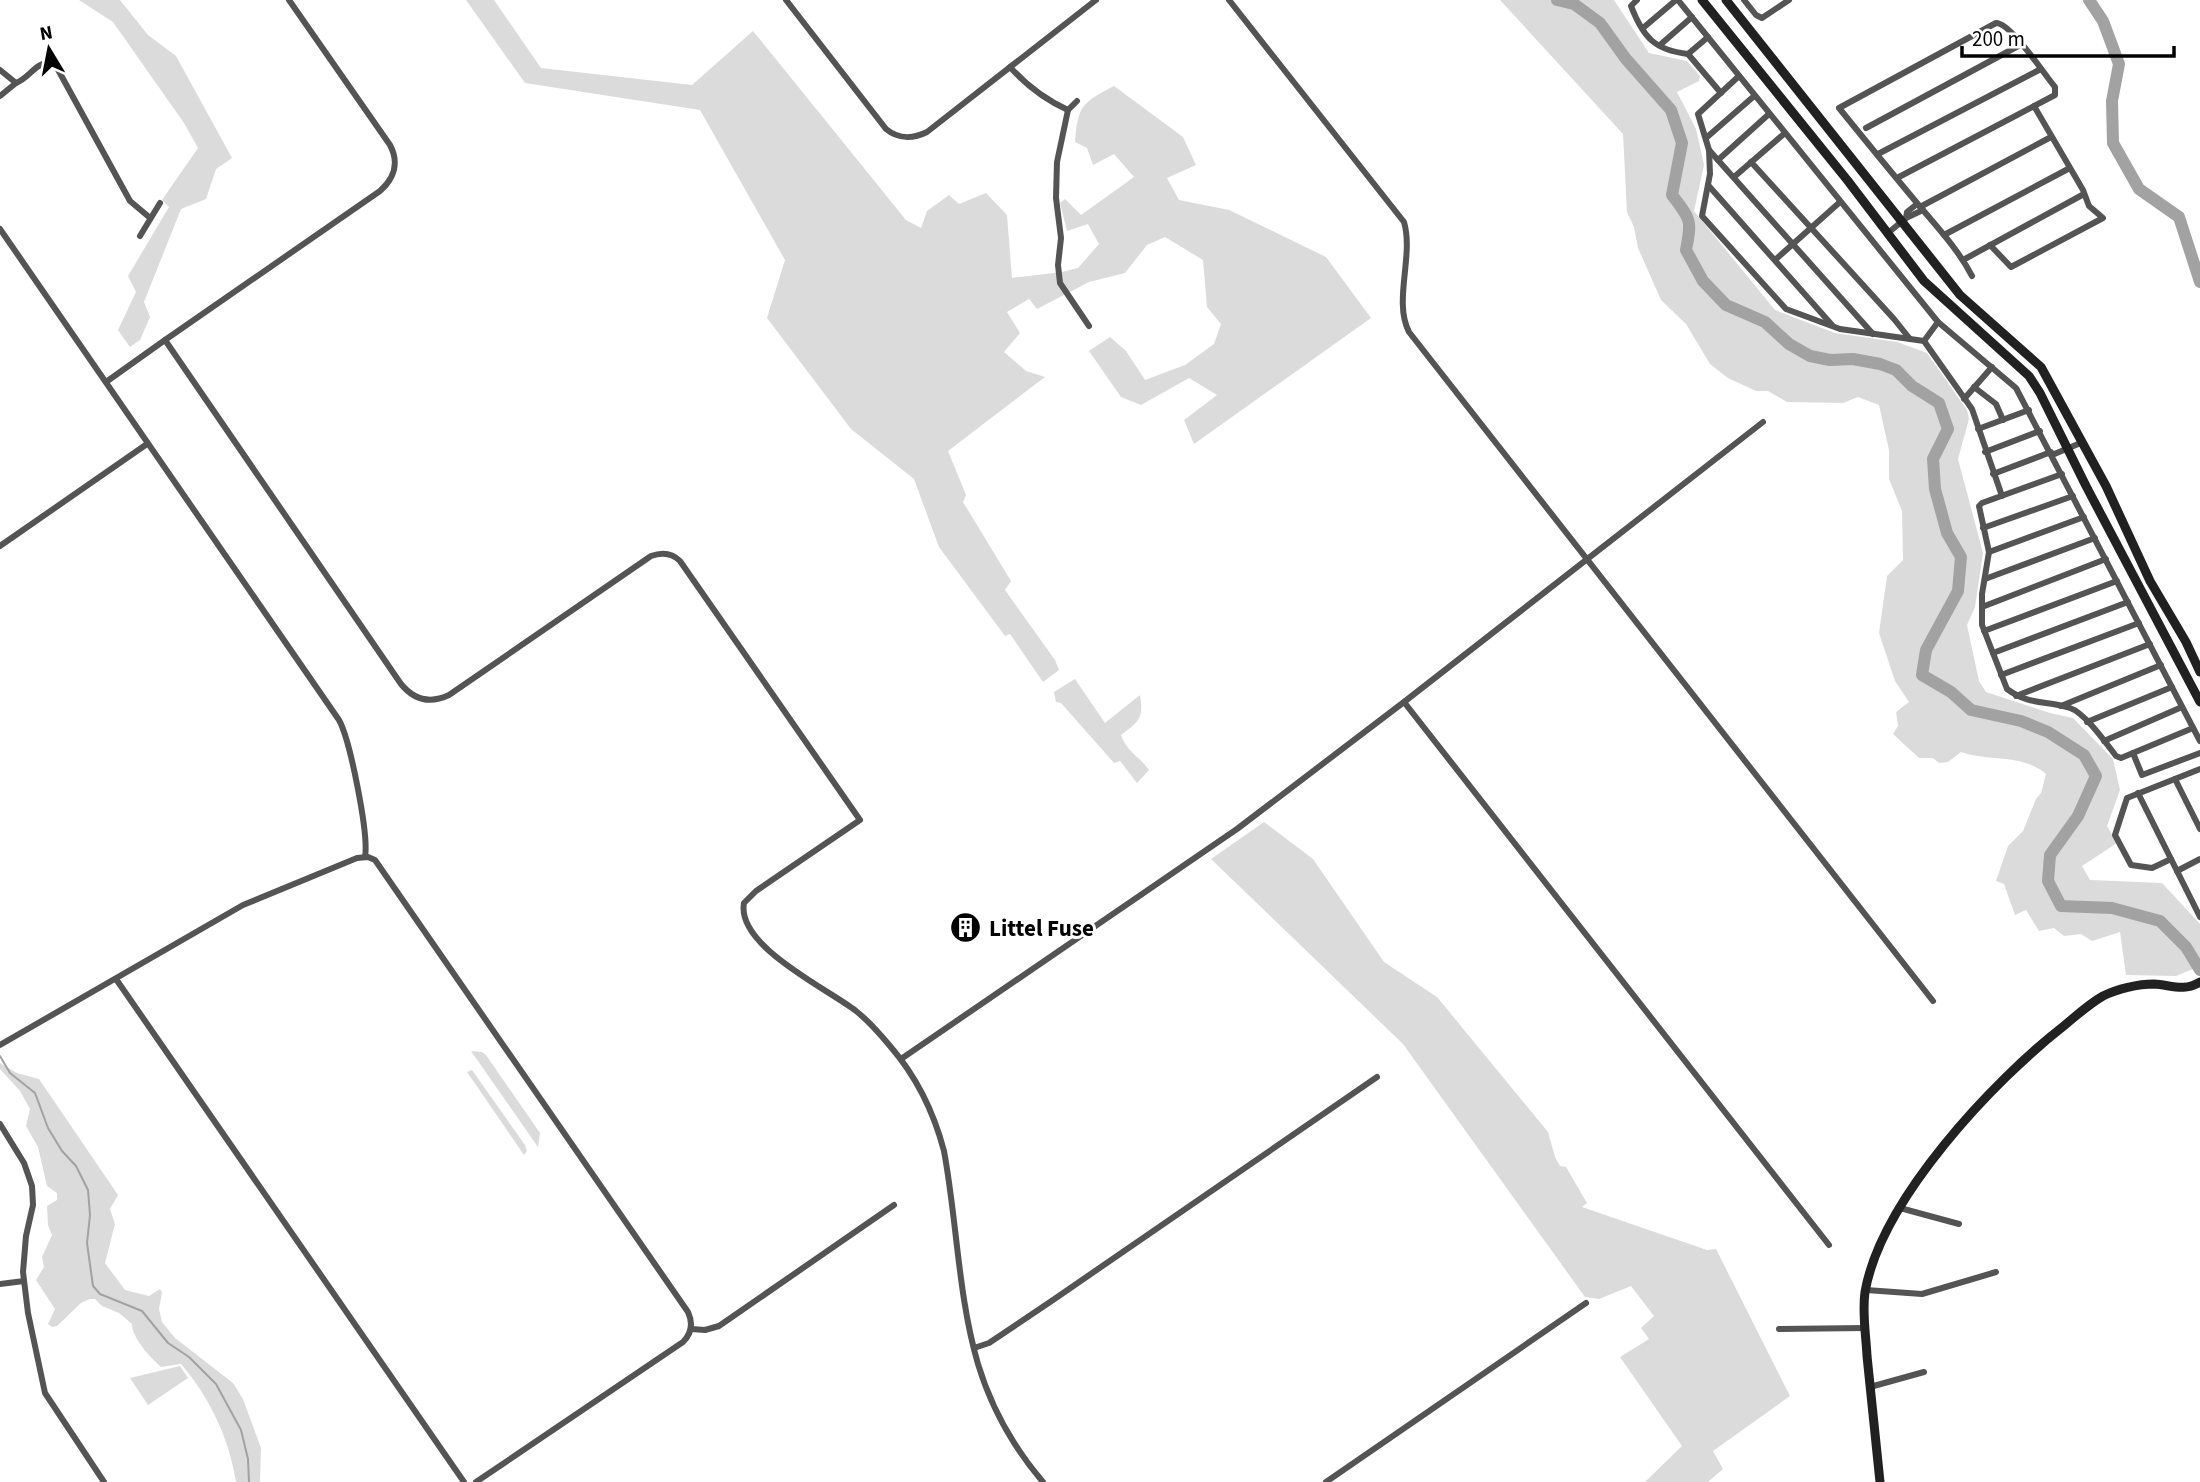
<svg xmlns="http://www.w3.org/2000/svg" width="2200" height="1482" font-family="'Source Sans 3',sans-serif">
<rect width="100%" height="100%" fill="#fff"/>
<g fill="#dbdbdb">
<polygon points="79,0 120,0 148,35 176,56 232,158 216,169 206,199 181,209 144,302 150,317 140,340 130,347 118,330 136,292 128,276 169,207 162,200 198,148 184,123 113,22"/>
<path d="M 466,0 L 494,0 L 541,68 L 692,85 L 753,31 L 906,220 L 921,228 L 927,211 L 949,195 L 959,204 L 986,193 L 1007,215 L 1012,278 L 1062,272 L 1078,268 L 1099,244 L 1088,224 L 1067,231 L 1060,203 L 1065,199 L 1081,215 L 1134,177 L 1114,154 L 1093,165 L 1087,148 L 1075,142 C 1078,105 1082,103 1114,86 L 1183,137 L 1196,165 L 1167,178 L 1179,200 L 1229,210 L 1326,257 L 1371,318 L 1194,444 L 1184,420 L 1217,395 L 1189,378 L 1141,405 L 1121,397 L 1089,351 L 1110,337 L 1126,351 L 1145,380 L 1185,365 L 1214,344 L 1221,324 L 1207,307 L 1203,260 L 1165,237 L 1147,245 L 1125,273 L 1089,282 L 1037,309 L 1029,299 L 1007,312 L 1020,333 L 1004,352 L 1026,371 L 1045,377 L 948,451 L 966,495 L 963,502 L 1011,581 L 1005,590 L 1055,660 L 1059,670 L 1043,682 L 1010,634 L 1005,636 L 939,547 L 914,479 L 851,429 L 767,318 L 785,260 L 700,110 L 525,83 Z"/>
<path d="M 1500,0 L 1614,0 L 1649,53 L 1687,61 L 1700,76 L 1699,81 L 1677,92 L 1696,129 L 1704,165 L 1694,211 L 1775,310 L 1835,333 L 1897,342 L 1927,353 L 1967,410 L 1969,419 L 1958,459 L 1983,553 L 1975,607 L 1967,625 L 1979,681 L 1986,692 L 2050,713 L 2073,718 L 2113,759 L 2120,790 L 2107,826 L 2117,843 L 2082,866 L 2090,880 L 2162,883 L 2200,924 L 2200,966 L 2176,976 L 2126,975 L 2120,932 L 2092,941 L 2081,934 L 2064,936 L 2054,928 L 2039,931 L 2026,910 L 2015,915 L 2004,884 L 1996,881 L 2008,846 L 2023,831 L 2036,799 L 2041,793 L 2046,774 C 2021,753 1989,762 1961,752 L 1948,762 L 1939,763 L 1933,758 L 1919,758 L 1893,734 L 1898,726 L 1896,712 L 1909,702 L 1895,681 L 1879,633 L 1887,576 L 1903,560 L 1902,511 L 1889,479 L 1889,450 L 1879,405 L 1858,397 L 1843,403 L 1787,402 L 1768,391 L 1756,391 L 1728,378 L 1710,364 L 1686,324 L 1661,300 L 1638,248 L 1634,227 L 1627,212 L 1623,134 Z"/>
<path d="M 1075,679 L 1105,723 L 1140,695 C 1144,718 1139,722 1121,735 C 1127,752 1139,756 1149,770 L 1137,783 L 1120,761 L 1114,763 L 1061,703 L 1056,702 L 1054,692 Z"/>
<polygon points="1264,822 1313,859 1384,962 1437,997 1548,1132 1555,1157 1560,1166 1566,1167 1587,1203 1582,1207 1707,1250 1716,1249 1790,1396 1713,1451 1723,1469 1708,1482 1645,1482 1682,1446 1620,1357 1649,1339 1641,1328 1654,1316 1631,1286 1599,1299 1585,1297 1403,1044 1211,859"/>
<polygon points="471,1051 482,1052 486,1055 540,1133 538,1147"/>
<path d="M 0,1063 L 17,1073 L 39,1079 L 118,1195 L 110,1209 L 115,1224 L 105,1263 L 125,1290 L 149,1296 L 160,1289 L 162,1292 L 159,1309 L 162,1322 L 175,1338 L 233,1383 L 243,1399 L 261,1448 L 260,1482 L 236,1482 C 229,1438 210,1398 181,1364 L 161,1367 C 150,1357 132,1338 132,1324 L 119,1313 L 102,1306 L 95,1299 L 90,1299 L 81,1303 L 57,1326 L 52,1327 L 48,1324 L 55,1309 L 36,1280 L 44,1267 L 42,1257 L 52,1235 L 48,1225 L 47,1206 L 57,1200 L 57,1193 L 47,1186 L 38,1147 L 26,1126 L 30,1109 L 20,1091 L 0,1069 Z"/>
<polygon points="472,1070 525,1145 527,1151 524,1155 467,1072"/>
<polygon points="180,1366 188,1378 148,1405 130,1378"/>
</g>
<g fill="none" stroke-linecap="round" stroke-linejoin="round">
<polyline stroke="#a2a2a2" stroke-width="2" points="0,1056 10,1073 35,1093 48,1128 62,1151 76,1166 88,1190 90,1215 87,1243 93,1286 100,1294 142,1311 168,1343 189,1357 216,1384 241,1430 248,1459 249,1482"/>
<g stroke="#a2a2a2" stroke-width="12">
<path d="M 1557,0 L 1574,4 L 1600,23 L 1626,59 L 1671,110 L 1682,143 L 1672,195 C 1691,220 1692,220 1686,250 L 1703,281 L 1726,305 L 1765,322 L 1789,344 L 1810,356 L 1830,360 L 1853,359 L 1880,364 L 1896,370 L 1912,386 L 1939,403 L 1948,429 L 1933,459 L 1935,489 L 1947,533 L 1961,557 L 1958,591 L 1926,650 L 1922,675 L 1951,692 L 1971,710 L 2021,721 L 2048,732 L 2084,755 L 2096,776 L 2078,816 L 2050,855 L 2048,881 L 2061,906 L 2112,908 L 2160,921 L 2186,947 L 2200,970"/>
<polyline points="2089,0 2103,21 2119,64 2112,101 2113,143 2139,189 2179,217 2200,282"/>
</g>
<g stroke="#545454" stroke-width="6">
<path d="M 289,0 L 390,145 C 399,162 395,178 380,191 L 165,340 L 401,684 C 414,700 430,704 449,695 L 651,556 C 662,552 672,553 680,561 L 860,820 L 756,891 L 744,903 C 736,946 828,989 856,1011 C 869,1021 880,1034 890,1046 C 916,1076 934,1113 944,1151 C 957,1221 958,1296 978,1364 C 991,1407 1014,1448 1043,1482"/>
<path d="M 786,0 L 886,129 C 898,139 913,139 927,132 L 1096,0"/>
<path d="M 1229,0 L 1404,222 C 1414,256 1393,301 1409,332 L 1933,1001"/>
<path d="M 1637,0 L 1631,6 C 1643,37 1654,50 1688,54 L 1721,93"/>
<polyline points="1678,0 1938,322 2016,388 2200,741"/>
<polyline points="1744,0 1756,15 1762,18 1789,0"/>
<polyline points="1643,28 1676,0"/>
<polyline points="1660,45 1692,17"/>
<polyline points="1688,54 1708,37"/>
<path d="M 1010,67 C 1027,86 1046,100 1068,110"/>
<polyline points="0,70 16,83 0,96"/>
<polyline points="1739,76 1698,114 1709,150 1710,174 1702,216 1786,309 1840,329 1924,341 1972,409 2002,496"/>
<path d="M 16,83 C 32,77 38,56 56,66 L 130,201 L 149,217"/>
<polyline points="1077,101 1068,110 1057,162 1056,198 1061,238 1058,265 1060,283 1089,326"/>
<polyline points="1866,128 2022,44"/>
<polyline points="1706,138 1753,97"/>
<polyline points="1709,150 1873,334"/>
<polyline points="1878,154 2041,69"/>
<polyline points="1718,160 1769,114"/>
<polyline points="1751,162 1894,319 1910,339"/>
<polyline points="1734,177 1785,133"/>
<path d="M 1897,178 L 2055,95 L 2055,87 C 2044,74 2011,23 1996,23 L 1839,108 C 1865,140 1891,172 1917,203 C 1937,227 1958,249 1972,276"/>
<polyline points="1708,185 1832,325"/>
<polyline points="1920,207 2051,137"/>
<polyline points="1906,218 1907,212 1917,204"/>
<path d="M 0,229 L 339,720 C 350,740 369,834 365,857"/>
<polyline points="1888,233 1906,218 1923,210"/>
<polyline points="1944,235 2068,169"/>
<polyline points="140,236 160,203"/>
<polyline points="1990,245 2011,267 2103,218 2089,206 2083,190 2034,106"/>
<polyline points="1775,260 1840,202"/>
<polyline points="1963,260 2084,194"/>
<polyline points="1924,341 1938,322"/>
<polyline points="106,382 165,340"/>
<polyline points="1974,387 1996,404 2003,420"/>
<polyline points="1964,399 1992,367"/>
<polyline points="1978,429 2029,410"/>
<polyline points="1985,452 2040,431"/>
<polyline points="2052,455 2083,442"/>
<polyline points="1993,474 2051,452"/>
<path d="M 2062,474 L 1982,503 L 1979,506 L 1989,552 L 1982,594 L 1982,625 L 2007,689 C 2030,706 2046,700 2070,708 C 2085,713 2106,743 2116,756 L 2121,758 L 2193,728"/>
<polyline points="1983,528 2073,496"/>
<polyline points="0,546 147,444"/>
<polyline points="1989,552 2084,517"/>
<polyline points="1985,579 2095,538"/>
<polyline points="1982,607 2106,559"/>
<polyline points="1984,631 2117,581"/>
<polyline points="1993,653 2128,602"/>
<polyline points="2001,675 2139,623"/>
<polyline points="2016,696 2150,644"/>
<polyline points="1404,702 1829,1245"/>
<polyline points="2061,706 2161,665"/>
<polyline points="2087,722 2172,687"/>
<polyline points="2104,741 2182,707"/>
<polyline points="2133,753 2142,775 2200,753"/>
<polyline points="2175,779 2200,829"/>
<polyline points="2138,793 2200,917"/>
<polyline points="2171,859 2152,868 2131,865 2115,835 2127,798 2200,769"/>
<polyline points="2177,871 2200,859"/>
<polyline points="116,979 464,1482"/>
<path d="M 0,1045 L 243,905 L 357,858 L 368,857 L 375,860 L 688,1312 C 693,1323 692,1333 683,1342 L 476,1482"/>
<polyline points="901,1059 1237,829 1404,702 1763,422"/>
<polyline points="0,1124 24,1163 32,1186 33,1205 26,1236 23,1272 28,1313 45,1393 104,1482"/>
<polyline points="1900,1208 1959,1224"/>
<polyline points="0,1284 24,1281"/>
<polyline points="1866,1290 1922,1294 1996,1272"/>
<polyline points="691,1329 705,1330 719,1326 894,1205"/>
<polyline points="1779,1329 1865,1328"/>
<polyline points="974,1348 989,1343 1053,1300 1377,1077"/>
<polyline points="1870,1387 1924,1372"/>
<polyline points="1326,1482 1586,1303"/>
</g>
<g stroke="#212121" stroke-width="9">
<polyline points="1702,0 1848,181 1924,281 2029,376 2040,393 2086,486 2200,702"/>
<polyline points="1726,0 1960,295 2041,367 2106,486 2150,581 2186,642 2200,672"/>
<path d="M 1880,1482 C 1876,1440 1871,1398 1867,1356 C 1866,1335 1862,1313 1865,1292 C 1881,1200 1993,1081 2065,1025 C 2077,1015 2089,1004 2103,996 C 2117,989 2138,984 2154,984 C 2171,985 2184,992 2200,982"/>
</g>
</g>
<defs>
<symbol id="building-disc" viewBox="-11 -11 22 22"><circle r="9.5" fill="#000" stroke="#fff"/><path d="M-4-6H4V6H1V3H-1V6H-4ZM-2.5-4.3h1.7v1.8h-1.7ZM.8-4.3h1.7v1.8H.8ZM-2.5-1h1.7V.8h-1.7ZM.8-1h1.7V.8H.8Z" fill="#fff"/></symbol>
</defs>
<g fill-rule="evenodd">
<use href="#building-disc" x="948" y="910" width="35" height="35"/>
</g>
<g text-anchor="middle" dominant-baseline="central" stroke-width="6" stroke-linejoin="round" paint-order="stroke">
<g font-size="23" font-weight="bold" fill="#000" stroke="#fff" text-anchor="start">
<text x="989" y="928">Littel Fuse</text>
</g>
</g>
<g transform="translate(49 49) rotate(350)" stroke="#ffffff" stroke-width="5" paint-order="stroke">
<path d="M0-5L12 26L0 18L-12 26Z" fill="#000000"/>
<text y="-10" font-size="19" font-weight="bold" text-anchor="middle" fill="#000000">N</text>
</g>
<path d="M1962 46v10h212v-10" fill="none" stroke="#000000" stroke-width="3.5"/>
<text x="1972" y="46" font-size="21" fill="#000000" stroke="#ffffff" stroke-width="5" paint-order="stroke">200 m</text>
</svg>
